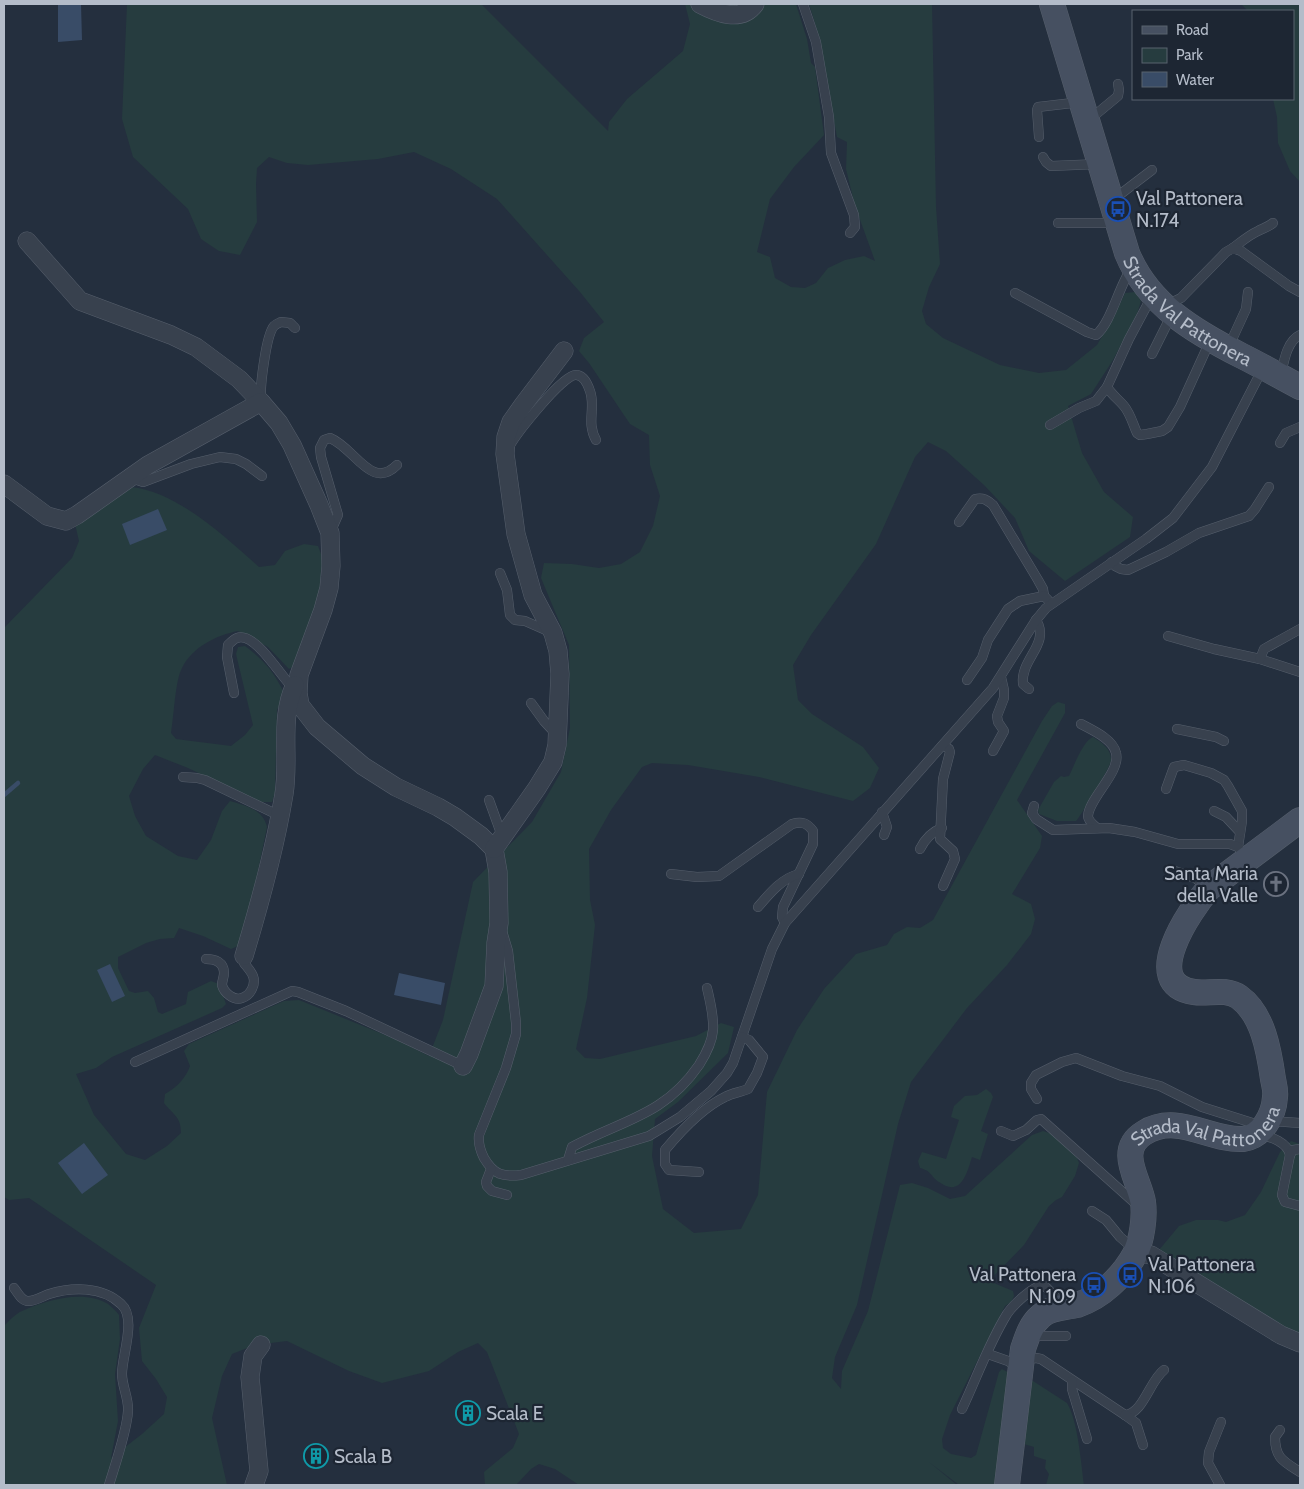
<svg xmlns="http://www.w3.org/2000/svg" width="1304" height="1489" font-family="Cabin,sans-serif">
<rect width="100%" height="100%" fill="#242f3e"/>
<g fill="#263c3f">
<path d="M 127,4 L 479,4 L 482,5 L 608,131 L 609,122 L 627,99 L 683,51 L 690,24 L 685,4 L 796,4 L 807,39 L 811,63 L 815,67 L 824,135 L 794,167 L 770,199 L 757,252 L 770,257 L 775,278 L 791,287 L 805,288 L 816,283 L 828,268 L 845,260 L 864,256 L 875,261 L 855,206 L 846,169 L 847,142 L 837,137 C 828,91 824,48 809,4 L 932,4 L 936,207 L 940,264 L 929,287 L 922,311 L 926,324 L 943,338 L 1000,365 L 1039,373 L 1066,370 L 1097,345 L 1117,310 L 1125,293 L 1135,292 L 1141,301 L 1137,314 L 1113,360 L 1091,394 L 1068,406 L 1082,453 L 1104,492 L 1133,517 L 1130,537 L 1065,581 L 1029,551 L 1015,518 L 984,485 L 946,451 L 928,442 L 915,457 L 876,544 L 811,635 L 793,665 L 798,700 L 812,714 L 863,747 L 879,768 L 870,788 L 853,801 L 759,777 L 688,765 L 652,763 L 642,767 L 611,810 L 589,849 L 590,900 L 595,925 L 587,998 L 576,1049 L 585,1058 L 600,1059 L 696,1036 L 721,1023 L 734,1027 L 728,1053 L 678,1102 L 655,1119 L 652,1156 L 663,1209 L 694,1233 L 741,1229 L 758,1195 L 767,1092 L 797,1030 L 824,989 L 856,954 L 887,945 L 894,934 L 907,927 L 920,928 L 933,920 L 1042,721 L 1052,706 L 1058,702 L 1065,704 L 1065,713 L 1017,800 L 1042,836 L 1040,848 L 1012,894 L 1031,904 L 1035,919 L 1031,934 L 1007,965 L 967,1008 L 911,1082 L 898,1124 L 857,1305 L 835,1357 L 832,1378 L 841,1389 L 842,1371 L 868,1311 L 900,1185 L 912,1183 L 928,1188 L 950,1199 L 965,1196 L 1032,1135 L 1043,1131 L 1052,1134 L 1077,1158 L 1079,1163 L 1075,1176 L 1062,1197 L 1056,1200 L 1049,1206 L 1024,1245 L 989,1281 L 1013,1291 L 1014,1296 L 1011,1302 L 1005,1306 L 950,1415 L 942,1439 L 943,1448 L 951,1454 L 971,1458 L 976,1455 L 999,1372 L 1002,1369 L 1011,1374 L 999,1485 L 959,1485 L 929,1462 L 957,1485 L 579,1485 L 555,1469 L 539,1464 L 531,1469 L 516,1485 L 485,1485 L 484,1472 L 513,1448 L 519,1434 L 487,1352 L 478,1343 L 458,1352 L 429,1371 L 382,1383 L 349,1371 L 287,1341 L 255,1345 L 232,1354 L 222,1376 L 212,1418 L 227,1485 L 4,1485 L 4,1326 C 9,1321 15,1314 22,1311 C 45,1300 85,1289 108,1304 C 112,1307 116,1311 119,1315 L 120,1339 L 115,1374 L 118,1421 L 111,1458 L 142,1434 L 164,1414 L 167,1397 L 156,1379 L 142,1361 L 139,1328 L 156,1285 L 29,1198 L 9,1200 L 4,1197 L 4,628 L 72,558 L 79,541 L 75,524 L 131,487 C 178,492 224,536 259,567 L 275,565 L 285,551 L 304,544 L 318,546 L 323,559 L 319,595 L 307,634 L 294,666 L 289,669 L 268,647 L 238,631 C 217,635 192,647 182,668 C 175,681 174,716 171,733 L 176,739 L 231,746 L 245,735 L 253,725 L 236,654 L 238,647 L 245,646 C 266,662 273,671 285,694 L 277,710 L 275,793 L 272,802 L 259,802 L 188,768 L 155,755 L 143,769 L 129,796 L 135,816 L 146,836 L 178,856 L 197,860 L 211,840 L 222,811 L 230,801 C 246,806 263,809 267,827 L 253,895 L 238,946 L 231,949 L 203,936 L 179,928 L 174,938 L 160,939 L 146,943 L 118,957 L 118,968 L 129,991 L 135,993 L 148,991 L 154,998 L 158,1012 L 162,1014 L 186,1004 L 188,992 L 211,981 L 219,984 L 226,1004 L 222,1008 L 112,1057 L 96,1068 L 76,1074 L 94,1115 L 126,1154 L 145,1160 L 167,1146 L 181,1133 C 181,1116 173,1115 164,1103 L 165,1094 C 176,1088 186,1078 190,1066 L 184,1051 L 189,1044 L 284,1001 L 299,1000 L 395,1039 L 429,1056 L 443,1020 L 473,882 L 532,822 L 561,772 L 570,728 L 569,645 L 541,578 L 544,563 L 572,564 L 599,568 L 621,564 L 640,552 L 653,526 L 660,496 L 650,465 L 649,435 L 630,424 L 589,363 L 579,351 L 584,338 L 604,322 L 580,292 L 497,199 L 451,169 L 414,152 L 378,159 L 308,165 L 287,163 L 269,157 L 257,168 L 256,184 L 257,222 L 240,255 L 219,251 L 201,239 L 188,209 L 133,157 L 122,119 Z"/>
<polygon points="1241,4 1300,4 1300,182 1290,171 1278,143 1277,117 1273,99 1293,99 1293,11 1248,11"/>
<path d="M 1093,737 C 1101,742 1112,749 1111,761 C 1110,767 1081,816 1076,821 L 1057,821 L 1039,814 L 1038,810 L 1054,782 L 1061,776 L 1064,777 L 1069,776 C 1074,766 1083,741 1093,737 Z"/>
<path d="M 986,1089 L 991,1093 L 993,1097 L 981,1131 L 988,1134 L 980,1160 L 972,1157 C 967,1173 961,1198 939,1182 C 930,1176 932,1171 920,1168 L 918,1161 L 922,1152 L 946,1159 L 959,1120 L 951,1117 L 954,1106 L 965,1096 L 977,1095 Z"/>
<polygon points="1291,1141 1300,1144 1300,1335 1294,1334 1159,1250 1179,1226 1196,1220 1218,1220 1226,1222 1245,1215 1261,1192 1280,1152"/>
<path d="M 1027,1380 L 1033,1381 L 1067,1403 C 1078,1421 1081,1463 1084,1485 L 1046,1485 L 1049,1474 L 1045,1468 L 1046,1460 L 1034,1456 L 1034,1447 L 1017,1442 Z"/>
</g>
<g fill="#394c67">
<polygon points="58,4 81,4 82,40 58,42"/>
<polygon points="158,509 167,530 130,545 122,524"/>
<polygon points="110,964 125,996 112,1002 97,970"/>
<polygon points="399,973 445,983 441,1005 394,995"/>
<polygon points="84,1143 108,1175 82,1194 58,1163"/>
</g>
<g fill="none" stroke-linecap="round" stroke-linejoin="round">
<polyline stroke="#394c67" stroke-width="4.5" points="4,795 18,783"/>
<defs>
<g id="lane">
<polyline points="803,4 816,42 821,71 829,117 831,153 854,215 855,227 850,233"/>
<polyline points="1089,120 1118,96 1119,90 1118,84"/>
<polyline points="1039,137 1037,110 1038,107 1081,102"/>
<polyline points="1043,157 1046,162 1051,166 1099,164"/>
<polyline points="1114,199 1152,170"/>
<polyline points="1058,223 1116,223"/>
<path d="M 1233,248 C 1241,242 1249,235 1258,231 C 1264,228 1268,227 1273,223"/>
<path d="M 1015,293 L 1087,332 L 1096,335 C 1111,323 1119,286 1131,269"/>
<polyline points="1166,305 1181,298 1226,252 1233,248 1241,251 1289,286 1300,292"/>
<polyline points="1229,346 1246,309 1248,292"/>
<polyline points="1152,354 1172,314"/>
<path d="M 1281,374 C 1284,361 1287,341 1300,335"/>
<path d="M 1107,387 C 1112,395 1118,399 1124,406 C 1130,413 1133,424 1137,433 L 1140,435 L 1147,434 L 1162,431 L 1168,427 L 1180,407 L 1210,341"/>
<path d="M 261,399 C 260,386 266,335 274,326 C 276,324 279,323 281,322 L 290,323 L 295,328"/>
<polyline points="1050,425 1079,408 1096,401 1107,387 1129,339 1152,296"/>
<polyline points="1280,443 1286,433 1300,427"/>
<path d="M 509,447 C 516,434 563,374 576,375 C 584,375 588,385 590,391 C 596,408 586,422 596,440"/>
<polyline points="131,478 143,482 191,464 220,457 236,459 246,464 262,476"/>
<path d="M 959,522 L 975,499 C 983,497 987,500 993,505 L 1038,580 L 1043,589 L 1044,596"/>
<path d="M 330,533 L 338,515 L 321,457 L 320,448 L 324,440 L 330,438 C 355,448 371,491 397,465"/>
<polyline points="1112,562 1115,566 1121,569 1128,570 1166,552 1199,533 1249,516 1255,509 1269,487"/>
<polyline points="500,573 507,590 510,615 515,620 525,621 550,632"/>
<polyline points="1168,636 1214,649 1260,659 1300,672"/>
<polyline points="1260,659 1264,649 1300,629"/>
<polyline points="967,680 982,658 988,640 1008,609 1020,601 1044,596 1048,600"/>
<path d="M 1029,689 L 1023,684 C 1020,659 1051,644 1036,620"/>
<path d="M 234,693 L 227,657 L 228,645 C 230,643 234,639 237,638 C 255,631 281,677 293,688"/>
<polyline points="531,703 544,721 556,734"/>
<path d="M 1081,724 C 1092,730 1113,739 1116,753 C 1121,772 1089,798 1088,816 C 1088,821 1094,825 1097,828"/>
<polyline points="1177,729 1216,737 1224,741"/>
<polyline points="993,751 1004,731 998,722 997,716 1004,698 1004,690 1001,677"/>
<polyline points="183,777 197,778 205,780 280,816"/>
<polyline points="1166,789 1174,767 1184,765 1211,773 1224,780 1228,786 1242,811 1242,821 1238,847"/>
<polyline points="489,800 502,836"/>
<polyline points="1034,806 1032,813 1036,819 1053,830 1109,828 1135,832 1178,844 1230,844 1238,847 1246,859"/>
<polyline points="1214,811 1226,817 1240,832"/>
<polyline points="882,812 887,827 884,835"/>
<path d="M 920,849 C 925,839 931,832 942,828"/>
<polyline points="1169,869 1195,878 1207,887"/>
<path d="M 671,874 L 697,877 L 719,876 L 792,824 C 802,821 807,823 813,831 L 813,844 L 783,907 L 782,917 L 785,923"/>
<polyline points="943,886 955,859 953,851 940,839 943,779 950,752 949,749 943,745"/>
<path d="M 758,907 C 769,894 782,878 799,874"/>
<path d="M 502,931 L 508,951 L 516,1023 L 516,1034 L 506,1068 L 479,1135 C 478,1144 480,1150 484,1158 C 494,1175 503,1177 521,1175 L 649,1136 L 680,1117 L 711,1091 L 727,1073 L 733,1063 L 772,949 L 785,923 L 993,688 L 1036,620 L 1046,608 L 1146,539 L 1173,518 L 1212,467 L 1262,370"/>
<path d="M 206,959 C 215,959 224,962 224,973 C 224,977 222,981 222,985 C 224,993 234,1001 242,998 C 251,995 256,984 253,976 C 251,971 247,967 244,963 L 244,956"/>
<polyline points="135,1062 292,991 298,992 346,1011 463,1066"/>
<polyline points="1037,1099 1031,1089 1031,1083 1036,1075 1062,1062 1076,1058 1122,1076 1160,1086 1202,1107 1262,1126"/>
<polyline points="1271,1121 1300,1123"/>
<polyline points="1001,1131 1013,1136 1026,1130 1037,1120 1041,1119 1136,1204"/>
<path d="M 1259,1135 C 1271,1136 1288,1143 1290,1155"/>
<polyline points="1300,1149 1293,1150 1290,1155 1282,1195 1285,1202 1300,1206"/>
<path d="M 568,1160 L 572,1147 C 622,1120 664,1116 699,1065 C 706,1054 712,1043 713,1030 C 714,1016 710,1001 707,988"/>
<polyline points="491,1169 486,1182 487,1186 492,1191 507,1195"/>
<path d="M 699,1172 L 669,1170 L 665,1164 L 665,1150 C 680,1132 704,1107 725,1097 C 732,1093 741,1092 748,1089 L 757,1073 L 763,1057 L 749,1040 L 742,1037"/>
<polyline points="1092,1211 1106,1220 1120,1237 1135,1250"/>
<path d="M 14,1288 C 18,1293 21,1300 27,1301 C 34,1302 43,1296 49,1294 C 72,1287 102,1286 121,1304 C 137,1318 122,1355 122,1374 C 122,1386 129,1399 128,1411 C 127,1431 115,1465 109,1485"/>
<polyline points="1031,1338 1037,1336 1066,1336"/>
<polyline points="988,1354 1008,1361 1019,1368"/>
<path d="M 1023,1359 L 1036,1358 L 1041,1359 L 1125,1415 C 1143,1414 1150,1380 1164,1370"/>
<polyline points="1072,1381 1072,1389 1087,1439"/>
<path d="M 962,1409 C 977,1377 989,1343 1007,1314 C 1013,1305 1032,1287 1043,1285 C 1051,1290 1053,1298 1063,1301"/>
<polyline points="1125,1415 1136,1423 1143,1445"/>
<path d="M 1280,1430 L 1275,1437 C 1275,1458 1283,1461 1300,1472"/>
<polyline points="1220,1485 1208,1463 1209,1452 1221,1422"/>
</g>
<g id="street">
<path d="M 700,4 C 717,13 741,23 755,4"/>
<polyline points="27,241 80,301 171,335 196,347 239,379 261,402"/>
<polyline points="4,484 47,516 66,521 77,515 148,465 261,402 279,423 292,445 319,505 330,533 331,566 329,588 323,610 299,675 298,693 300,705 317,727 363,766 396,787 438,807 455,817 481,836 494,849 498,872 499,923 496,943 494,986 469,1054 463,1066"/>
<polyline points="494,849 537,788 553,762 557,745 560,674 558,651 553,633 533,595 516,534 505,454 506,437 511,422 523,405 564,351"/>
<path d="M 244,956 C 260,903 275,849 284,794 C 290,758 279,718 295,685"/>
<polyline points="1136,1252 1151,1255 1281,1335 1300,1343"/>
<polyline points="254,1485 259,1471 250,1377 253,1356 261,1345"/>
</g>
<g id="secondary">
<path id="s1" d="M 1052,4 L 1127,253 C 1148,305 1195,332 1242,356 C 1262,366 1281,377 1300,387"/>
<path id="s2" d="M 1007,1485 L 1023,1349 C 1027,1337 1031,1324 1041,1316 C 1051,1307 1065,1308 1077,1305 C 1102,1297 1123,1276 1135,1254 C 1142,1240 1145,1217 1143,1202 C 1139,1179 1116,1150 1144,1133 C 1177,1112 1210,1141 1243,1139 C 1262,1137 1274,1115 1275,1097 C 1276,1091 1274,1084 1273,1079 C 1269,1051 1263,1014 1239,997 C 1226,988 1209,994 1194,992 C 1139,984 1190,910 1209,888 L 1300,820"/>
</g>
</defs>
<use href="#lane" stroke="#565f6c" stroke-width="10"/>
<use href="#street" stroke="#565f6c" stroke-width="19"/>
<use href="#secondary" stroke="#565f6c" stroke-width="26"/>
<use href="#lane" stroke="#38414e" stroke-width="9"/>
<use href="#street" stroke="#38414e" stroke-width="18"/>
<use href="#secondary" stroke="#465061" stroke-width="25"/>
</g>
<defs>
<symbol id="bus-ring" viewBox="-11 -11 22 22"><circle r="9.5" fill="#1d2633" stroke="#1a4fb4" stroke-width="1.5"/><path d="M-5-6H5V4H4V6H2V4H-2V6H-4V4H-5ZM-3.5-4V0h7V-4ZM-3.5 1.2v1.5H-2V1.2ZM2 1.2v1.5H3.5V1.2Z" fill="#1a4fb4"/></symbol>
<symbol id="church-ring" viewBox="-11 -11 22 22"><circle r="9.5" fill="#1d2633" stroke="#6b7280" stroke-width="1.5"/><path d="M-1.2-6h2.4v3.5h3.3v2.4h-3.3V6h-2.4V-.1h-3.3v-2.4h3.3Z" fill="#6b7280"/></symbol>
<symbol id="building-ring" viewBox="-11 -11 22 22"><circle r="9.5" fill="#1d2633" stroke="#0f9aa8" stroke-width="1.5"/><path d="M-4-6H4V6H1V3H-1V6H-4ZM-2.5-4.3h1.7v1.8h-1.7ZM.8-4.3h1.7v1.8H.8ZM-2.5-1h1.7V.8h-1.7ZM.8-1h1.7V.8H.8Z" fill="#0f9aa8"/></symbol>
</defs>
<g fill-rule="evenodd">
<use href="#bus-ring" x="1104" y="195" width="28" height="28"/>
<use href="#church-ring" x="1262" y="870" width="28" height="28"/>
<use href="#bus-ring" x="1116" y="1261" width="28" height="28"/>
<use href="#bus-ring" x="1080" y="1271" width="28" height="28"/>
<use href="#building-ring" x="454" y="1399" width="28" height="28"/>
<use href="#building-ring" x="302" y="1442" width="28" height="28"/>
</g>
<g text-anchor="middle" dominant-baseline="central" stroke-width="4.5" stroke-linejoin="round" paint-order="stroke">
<g font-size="19" fill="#b4bcc9" stroke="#1d2633" text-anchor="start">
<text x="1136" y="198">Val Pattonera<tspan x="1136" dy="22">N.174</tspan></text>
<text x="1258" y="873" text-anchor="end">Santa Maria<tspan x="1258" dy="22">della Valle</tspan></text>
<text x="1148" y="1264">Val Pattonera<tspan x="1148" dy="22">N.106</tspan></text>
<text x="1076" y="1274" text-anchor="end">Val Pattonera<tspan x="1076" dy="22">N.109</tspan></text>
<text x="486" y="1413">Scala E</text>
<text x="334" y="1456">Scala B</text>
</g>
<g font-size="19" fill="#b4bcc9" stroke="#1d2633">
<text stroke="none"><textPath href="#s1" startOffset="346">Strada Val Pattonera</textPath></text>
<text stroke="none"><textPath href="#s2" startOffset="489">Strada Val Pattonera</textPath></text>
</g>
</g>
<rect width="1304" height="1489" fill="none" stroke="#b4bcc9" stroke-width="10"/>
<rect x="1132" y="10" width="162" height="90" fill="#1d2633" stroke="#59626f"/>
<rect x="1142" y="26" width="25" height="8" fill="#465061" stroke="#59626f"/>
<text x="1176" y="35" font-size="15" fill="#b4bcc9">Road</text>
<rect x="1142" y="48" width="25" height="15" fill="#263c3f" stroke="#59626f"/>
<text x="1176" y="60" font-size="15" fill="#b4bcc9">Park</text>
<rect x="1142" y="72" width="25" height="15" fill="#394c67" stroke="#59626f"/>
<text x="1176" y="85" font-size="15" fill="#b4bcc9">Water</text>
</svg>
